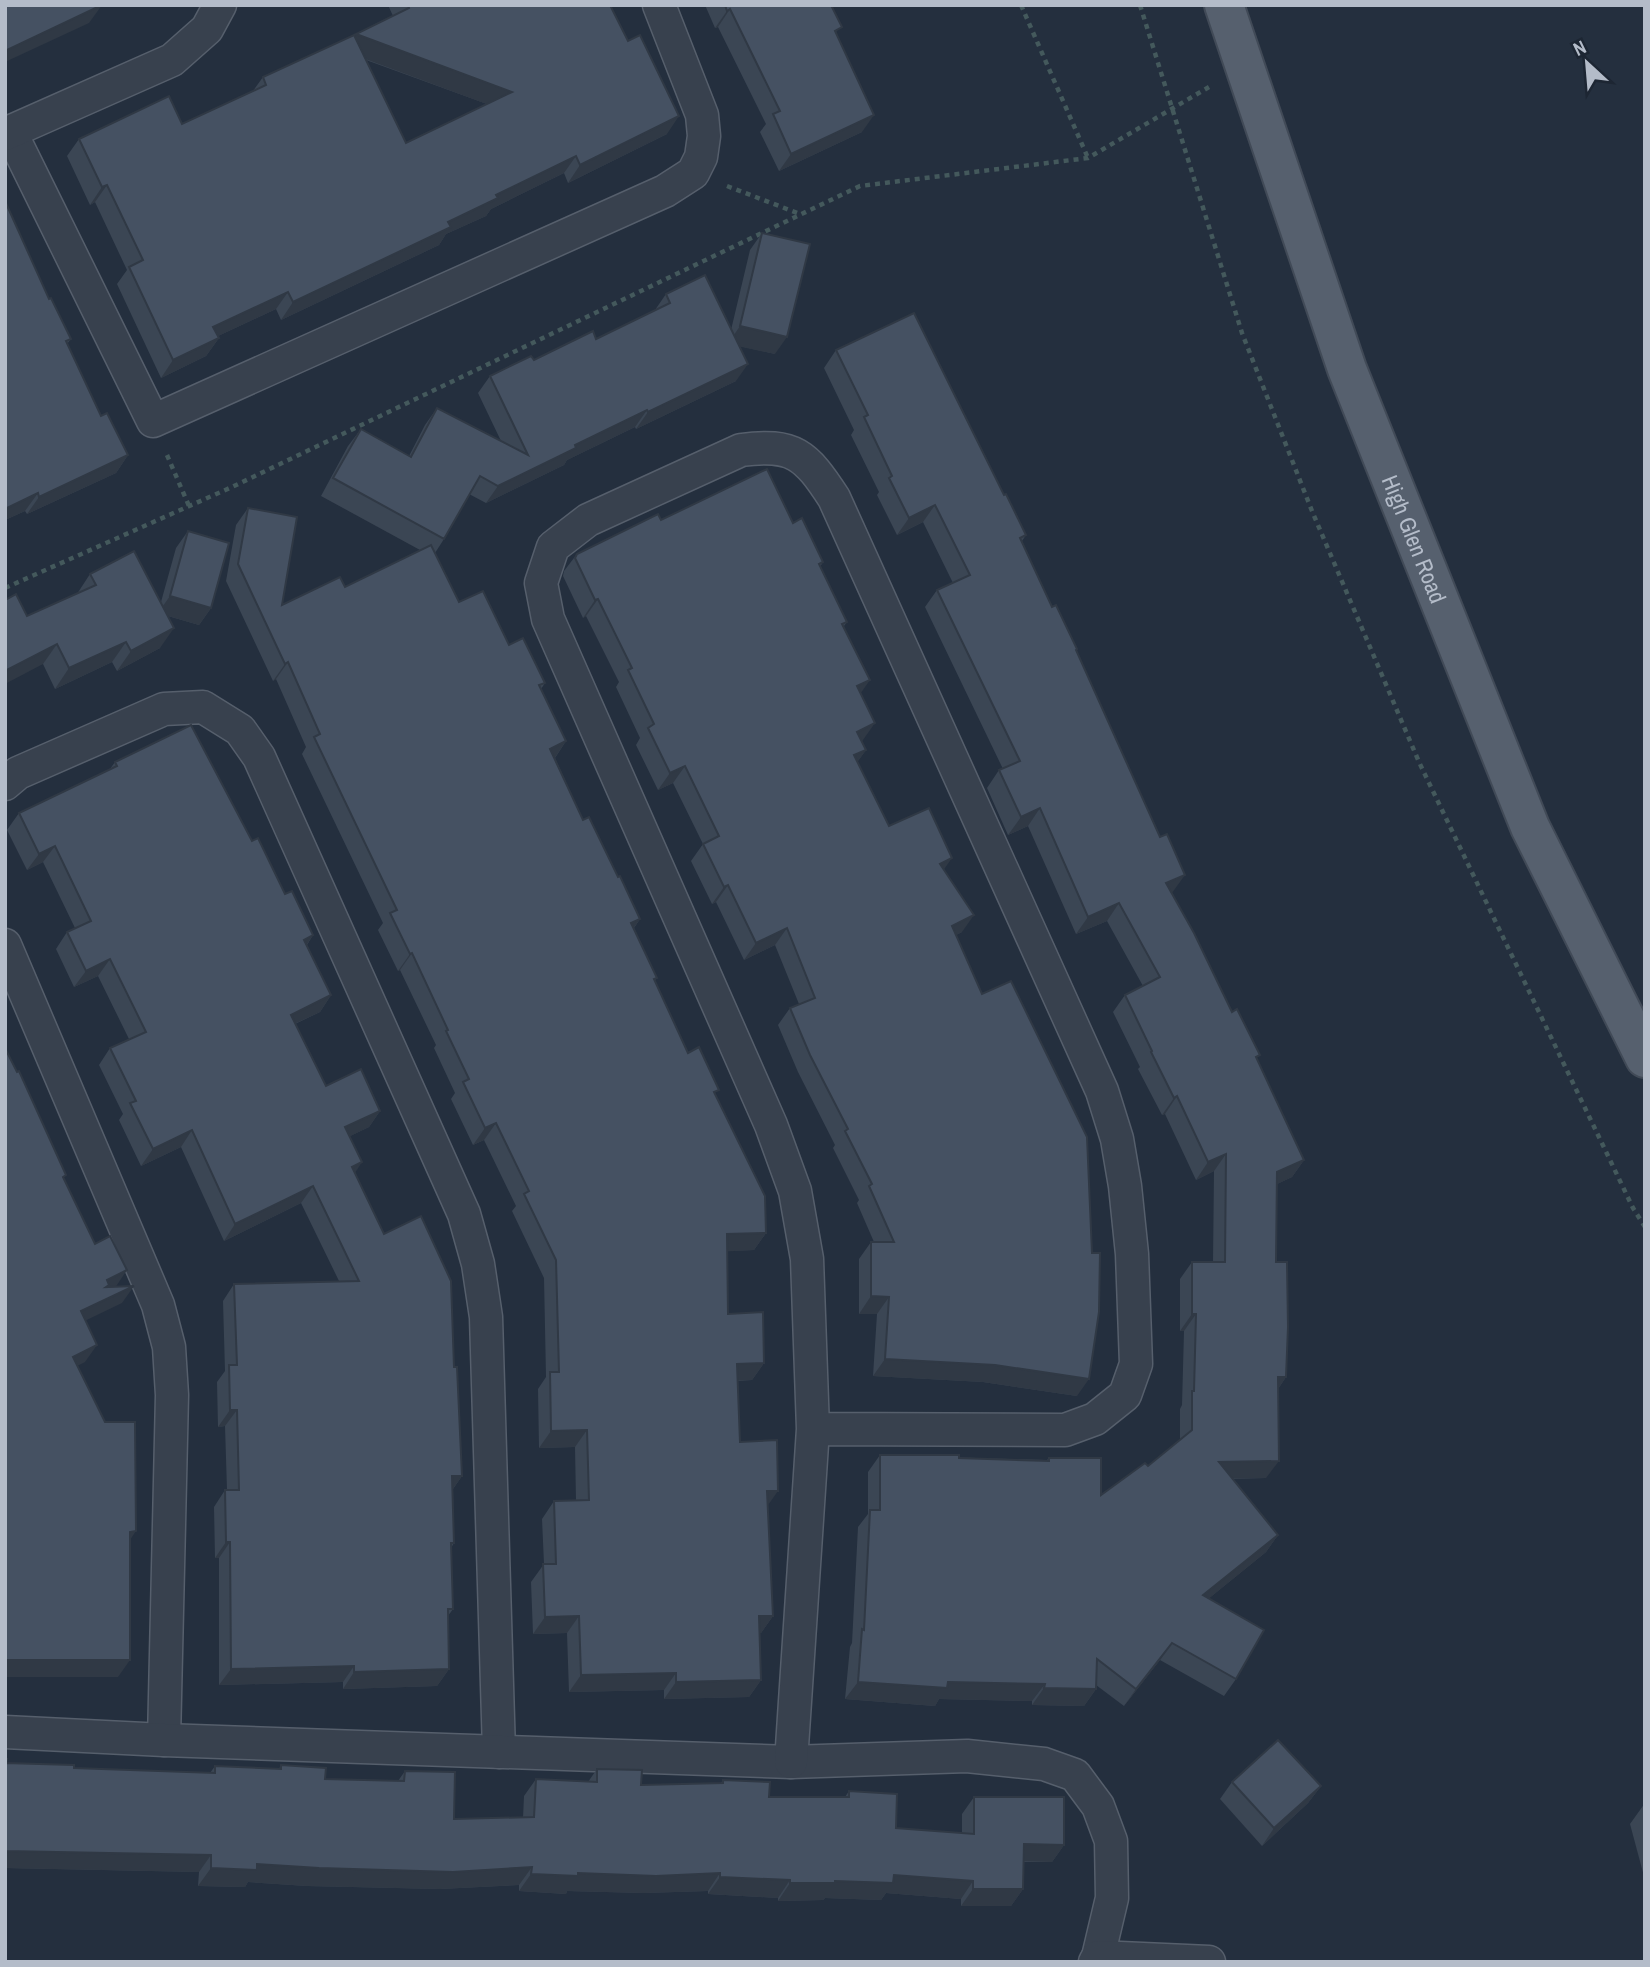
<svg xmlns="http://www.w3.org/2000/svg" width="1650" height="1967" font-family="'Archivo Narrow',sans-serif">
<rect width="100%" height="100%" fill="#242f3e"/>
<g fill="none" stroke-linecap="round" stroke-linejoin="round">
<defs>
<g id="minor">
<polyline points="11,133 153,421 665,191 693,173 701,157 704,136 702,115 659,5"/>
<polyline points="5,134 172,60 207,29 220,5"/>
<polyline points="5,784 18,773 164,709 203,707 240,730 259,757 464,1214 478,1264 486,1317 499,1752"/>
<polyline points="5,945 158,1305 169,1347 172,1395 164,1740"/>
<polyline points="5,1732 164,1740 791,1762 967,1756 1044,1764 1075,1775 1098,1806 1111,1841 1112,1898 1098,1957"/>
<path d="M 791,1762 L 813,1429 L 807,1259 L 795,1191 L 771,1125 L 548,619 L 541,583 L 553,547 L 588,520 L 741,450 C 794,443 806,455 834,498 L 1102,1091 L 1117,1139 L 1125,1186 L 1132,1254 L 1136,1364 L 1125,1395 L 1095,1419 L 1065,1430 L 813,1429"/>
<polyline points="1095,1962 1098,1957 1209,1962"/>
</g>
<g id="primary">
<path id="s1" d="M 1224,5 L 1347,369 L 1530,827 L 1645,1058"/>
</g>
</defs>
<use href="#minor" stroke="#565f6c" stroke-width="35"/>
<use href="#primary" stroke="#414a57" stroke-width="42"/>
<g stroke="#44595c" stroke-width="4.5" stroke-dasharray="5 5" stroke-linecap="butt">
<polyline points="1021,5 1088,158"/>
<polyline points="1140,5 1242,333 1312,511 1419,762 1633,1208 1645,1227"/>
<polyline points="727,186 800,214"/>
<polyline points="167,455 189,506"/>
<polyline points="5,588 232,487 860,186 1088,158 1209,87"/>
</g>
<use href="#minor" stroke="#38414e" stroke-width="32"/>
<use href="#primary" stroke="#56606e" stroke-width="38"/>
</g>
<g fill="#3b4654" fill-rule="evenodd">
<path d="M 388,5 L 610,5 L 667,134 L 568,183 L 564,173 L 491,209 L 486,216 L 446,234 L 439,245 L 281,320 L 276,309 L 218,336 L 219,338 L 206,356 L 161,378 L 117,284 L 127,270 L 95,202 L 90,205 L 67,156 L 79,139 L 182,124 L 253,91 L 263,77 L 355,36 L 393,16 ZM 366,60 L 487,104 L 406,143 Z"/>
<polygon points="705,5 831,5 837,35 862,132 779,171 760,132 766,124 718,27 715,28"/>
<polygon points="5,201 49,299 71,339 67,344 101,416 128,455 116,473 27,514 25,511 5,520"/>
<polygon points="762,233 775,354 739,346 736,381 636,429 635,427 567,460 564,465 486,503 469,494 444,539 435,553 459,602 509,645 545,683 541,689 566,741 555,758 583,820 618,877 640,919 634,928 657,978 654,981 688,1053 716,1095 766,1233 754,1250 727,1251 728,1314 764,1363 752,1380 738,1381 740,1442 768,1506 773,1616 761,1633 760,1633 761,1680 749,1697 664,1699 664,1690 569,1692 567,1633 533,1634 531,1582 544,1564 542,1519 554,1501 576,1501 575,1447 539,1448 538,1389 546,1377 544,1278 512,1211 516,1206 484,1140 473,1145 451,1099 455,1093 434,1048 436,1045 400,970 398,971 378,930 383,923 302,754 306,747 276,679 273,681 226,581 236,525 248,508 282,605 345,587 420,550 321,496 348,446 361,429 409,456 425,425 437,408 501,441 478,393 490,376 596,339 655,310 666,294 731,330 750,250"/>
<polygon points="836,350 1004,495 1026,535 1022,541 1052,607 1076,651 1172,893 1257,1060 1304,1160 1292,1177 1277,1184 1276,1262 1286,1377 1278,1389 1266,1478 1232,1479 1278,1535 1266,1552 1208,1599 1236,1679 1224,1696 1160,1660 1124,1706 1096,1685 1096,1689 1084,1706 1032,1705 1032,1701 939,1699 935,1706 845,1699 850,1647 852,1643 858,1527 868,1514 868,1472 880,1455 1047,1460 1049,1458 1101,1495 1148,1466 1180,1440 1180,1409 1182,1405 1184,1331 1180,1331 1180,1279 1192,1262 1213,1262 1214,1171 1196,1180 1165,1114 1162,1115 1138,1069 1140,1067 1113,1012 1125,995 1143,986 1107,921 1076,934 1028,826 1008,835 987,788 999,770 1003,769 925,607 937,590 953,583 923,522 897,535 877,495 879,492 851,435 854,430 824,368"/>
<polygon points="661,520 793,523 823,562 820,567 847,622 844,626 861,693 863,740 861,741 866,750 857,762 889,826 944,869 962,932 956,935 1077,1396 983,1382 873,1376 877,1314 859,1314 859,1259 871,1242 874,1242 857,1203 859,1200 833,1148 835,1145 798,1072 778,1025 790,1008 799,1004 775,945 744,960 716,902 712,904 691,861 703,844 673,783 658,790 636,745 640,738 616,687 619,682 586,616 583,618 563,576 564,571 577,554"/>
<polygon points="188,531 211,608 199,625 168,616 160,648 117,671 112,662 55,689 43,664 27,616 77,594 90,574 161,602 176,548"/>
<polygon points="115,762 252,841 285,894 313,935 307,945 331,995 320,1012 295,1024 326,1086 380,1111 369,1127 350,1136 355,1173 384,1234 454,1367 462,1476 453,1489 454,1543 451,1548 453,1609 448,1616 449,1669 437,1686 343,1689 343,1682 219,1685 219,1558 215,1558 214,1507 225,1490 227,1490 225,1426 218,1427 217,1382 225,1371 223,1301 234,1284 339,1281 301,1203 224,1241 181,1147 141,1166 119,1120 123,1114 99,1065 110,1048 129,1039 98,976 74,987 56,949 67,932 75,928 43,862 27,870 7,830 19,813 110,769"/>
<polygon points="5,1759 6,1763 74,1768 210,1773 215,1766 279,1769 281,1765 325,1779 398,1781 405,1771 454,1819 523,1818 524,1796 536,1779 588,1782 597,1769 641,1785 721,1783 723,1780 769,1797 845,1797 849,1791 896,1828 962,1833 962,1814 974,1797 1064,1845 1052,1862 1024,1862 1023,1889 1011,1906 961,1906 961,1899 886,1893 881,1900 825,1898 823,1900 778,1901 778,1898 708,1894 708,1891 644,1893 567,1891 566,1894 519,1891 519,1885 440,1889 307,1886 248,1882 245,1887 198,1886 199,1872 5,1868"/>
<polygon points="1232,1782 1321,1786 1308,1803 1262,1846 1220,1799"/>
<polygon points="1645,1803 1645,1880 1630,1824"/>
</g>
<g fill="#303945">
<polygon points="102,5 89,23 5,62 5,51"/>
<polygon points="730,9 718,27 715,28 727,11"/>
<polygon points="356,34 512,92 500,109 344,51"/>
<polygon points="874,115 862,132 779,171 791,154"/>
<polygon points="679,116 667,134 568,183 580,165"/>
<polygon points="576,156 564,173 491,209 486,216 446,234 439,245 281,320 293,302 448,222 496,195"/>
<polygon points="107,185 95,202 90,205 102,187"/>
<polygon points="288,292 276,309 201,344 213,327"/>
<polygon points="740,326 787,337 775,354 728,344"/>
<polygon points="219,338 206,356 161,378 173,360"/>
<polygon points="748,364 736,381 636,429 648,412"/>
<polygon points="647,410 635,427 567,460 564,465 486,503 498,486 575,445"/>
<polygon points="128,455 116,473 27,514 39,497"/>
<polygon points="38,493 25,511 5,520 5,509"/>
<polygon points="935,505 923,522 897,535 909,518"/>
<polygon points="170,596 211,608 199,625 158,613"/>
<polygon points="598,599 586,616 583,618 595,600"/>
<polygon points="174,628 160,648 117,671 131,651"/>
<polygon points="126,642 112,662 55,689 69,668"/>
<polygon points="57,644 43,664 5,684 5,671"/>
<polygon points="288,662 276,679 273,681 285,664"/>
<polygon points="870,680 858,697 857,686"/>
<polygon points="875,723 863,740 845,750 857,732"/>
<polygon points="566,741 554,759 550,749"/>
<polygon points="866,750 854,767 854,755"/>
<polygon points="685,766 673,783 658,790 670,773"/>
<polygon points="1040,808 1028,826 1008,835 1021,817"/>
<polygon points="55,846 43,862 27,870 39,854"/>
<polygon points="952,858 940,875 940,864"/>
<polygon points="1185,875 1172,893 1154,900 1166,883"/>
<polygon points="728,885 716,902 712,904 724,887"/>
<polygon points="1119,903 1107,921 1076,934 1088,917"/>
<polygon points="974,915 962,932 940,944 952,926"/>
<polygon points="640,919 628,936 631,923"/>
<polygon points="787,928 775,945 744,960 756,943"/>
<polygon points="313,935 302,952 304,940"/>
<polygon points="412,953 400,970 398,971 410,954"/>
<polygon points="110,959 98,976 74,987 86,971"/>
<polygon points="331,995 320,1012 279,1031 291,1015"/>
<polygon points="1177,1096 1165,1114 1162,1115 1174,1098"/>
<polygon points="380,1111 369,1127 334,1144 345,1127"/>
<polygon points="496,1123 484,1140 473,1145 485,1128"/>
<polygon points="192,1130 181,1147 141,1166 153,1149"/>
<polygon points="1226,1154 1214,1171 1196,1180 1208,1162"/>
<polygon points="1304,1160 1292,1177 1265,1190 1277,1172"/>
<polygon points="362,1162 351,1179 352,1167"/>
<polygon points="313,1186 301,1203 224,1241 235,1224"/>
<polygon points="766,1233 754,1250 715,1252 727,1234"/>
<polygon points="127,1270 115,1288 104,1293 107,1280"/>
<polygon points="134,1286 122,1303 68,1329 81,1311"/>
<polygon points="871,1296 889,1297 877,1314 859,1314"/>
<polygon points="1192,1314 1196,1314 1184,1331 1180,1331"/>
<polygon points="97,1345 85,1362 61,1374 73,1357"/>
<polygon points="885,1359 995,1365 1089,1379 1077,1396 983,1382 873,1376"/>
<polygon points="764,1363 752,1380 725,1381 737,1364"/>
<polygon points="1278,1377 1286,1377 1274,1395"/>
<polygon points="230,1410 237,1410 225,1426 218,1427"/>
<polygon points="587,1430 575,1447 539,1448 551,1431"/>
<polygon points="1279,1461 1266,1478 1206,1479 1219,1462"/>
<polygon points="452,1476 462,1476 450,1493"/>
<polygon points="767,1491 778,1491 766,1508"/>
<polygon points="136,1531 124,1549 130,1532"/>
<polygon points="1278,1535 1266,1552 1191,1613 1203,1595"/>
<polygon points="226,1542 230,1542 219,1558 215,1558"/>
<polygon points="579,1616 567,1633 533,1634 545,1617"/>
<polygon points="759,1616 773,1616 761,1633 747,1634"/>
<polygon points="1172,1643 1160,1660 1124,1706 1136,1689"/>
<polygon points="5,1660 130,1660 118,1677 5,1677"/>
<polygon points="354,1666 343,1682 219,1685 231,1669"/>
<polygon points="449,1669 437,1686 343,1689 354,1672"/>
<polygon points="676,1673 664,1690 569,1692 581,1675"/>
<polygon points="761,1680 749,1697 664,1699 676,1682"/>
<polygon points="858,1682 948,1682 1045,1684 1032,1701 939,1699 935,1706 845,1699"/>
<polygon points="1044,1688 1096,1689 1084,1706 1032,1705"/>
<polygon points="1321,1786 1308,1803 1262,1846 1274,1828"/>
<polygon points="1024,1844 1064,1845 1052,1862 1012,1861"/>
<polygon points="5,1851 211,1855 199,1872 5,1868"/>
<polygon points="257,1864 532,1867 519,1885 440,1889 307,1886 248,1882 245,1887 198,1886 211,1868"/>
<polygon points="720,1873 708,1891 644,1893 567,1891 566,1894 519,1891 531,1874"/>
<polygon points="894,1875 973,1881 961,1899 886,1893 881,1900 825,1898 823,1900 778,1901 790,1883 835,1881"/>
<polygon points="720,1877 790,1880 778,1898 708,1894"/>
<polygon points="973,1889 1023,1889 1011,1906 961,1906"/>
</g>
<g fill="#455162" stroke="#303945" stroke-width="2">
<polygon points="5,5 102,5 5,51"/>
<polygon points="408,5 610,5 628,41 640,35 679,116 580,165 576,156 496,195 498,198 448,222 451,227 293,302 288,292 213,327 219,338 173,360 129,267 143,260 107,185 102,187 79,139 169,96 182,124 266,85 263,77 354,35 406,143 512,92 356,34 409,8"/>
<polygon points="725,5 831,5 842,27 835,31 874,115 791,154 773,114 780,111 730,9 727,11"/>
<polygon points="5,201 49,299 51,298 71,339 66,341 101,416 107,413 128,455 39,497 38,493 5,509"/>
<polygon points="762,233 810,244 787,337 740,326"/>
<polygon points="705,275 748,364 648,412 647,410 575,445 576,448 498,486 480,476 444,539 333,478 361,429 411,457 437,408 528,455 490,376 531,356 534,360 593,331 596,339 670,303 666,294"/>
<polygon points="914,313 1004,495 1006,494 1026,535 1020,538 1052,607 1056,605 1077,649 1076,650 1160,837 1167,834 1185,875 1166,883 1194,933 1232,1012 1237,1009 1260,1055 1256,1057 1304,1160 1277,1172 1276,1262 1287,1262 1288,1327 1286,1377 1278,1377 1279,1461 1219,1462 1278,1535 1203,1595 1264,1630 1236,1679 1172,1643 1136,1689 1097,1659 1096,1689 1044,1688 1045,1684 948,1682 947,1688 858,1682 862,1629 864,1630 870,1510 880,1510 880,1455 959,1455 959,1458 1049,1461 1049,1458 1101,1458 1101,1495 1145,1463 1148,1466 1192,1430 1192,1391 1194,1391 1196,1314 1192,1314 1192,1262 1225,1262 1226,1154 1208,1162 1177,1096 1174,1098 1151,1052 1152,1051 1125,995 1160,977 1119,903 1088,917 1040,808 1021,817 999,770 1020,761 937,590 970,575 935,505 909,518 889,478 892,476 864,417 868,415 836,350"/>
<polygon points="767,469 793,523 802,518 823,562 819,564 847,622 842,624 870,680 857,686 875,723 857,732 866,750 854,755 889,826 929,808 952,858 940,864 974,915 952,926 982,994 1011,981 1087,1137 1092,1253 1100,1253 1099,1312 1089,1379 995,1365 885,1359 889,1297 871,1296 871,1242 894,1242 869,1186 872,1184 845,1131 848,1129 810,1055 790,1008 815,998 787,928 756,943 728,885 724,887 703,844 719,836 685,766 670,773 648,728 654,724 628,670 632,668 598,599 595,600 575,558 577,554 658,514 661,520"/>
<polygon points="248,508 297,517 282,605 340,577 345,587 431,545 459,602 483,591 509,645 523,638 545,683 539,685 566,741 550,749 583,820 589,817 618,877 620,876 640,919 631,923 657,978 654,979 688,1053 699,1047 719,1090 714,1092 765,1196 766,1233 727,1234 728,1314 763,1312 764,1363 737,1364 740,1442 777,1440 778,1491 767,1491 773,1616 759,1616 761,1680 676,1682 676,1673 581,1675 579,1616 545,1617 543,1564 556,1564 554,1501 589,1500 587,1430 551,1431 550,1372 559,1372 556,1260 524,1194 529,1191 496,1123 485,1128 463,1082 469,1079 446,1031 448,1030 412,953 410,954 390,913 397,910 314,737 320,734 288,662 285,664 238,564"/>
<polygon points="188,531 229,543 211,608 170,596"/>
<polygon points="134,551 174,628 131,651 126,642 69,668 57,644 5,671 5,600 16,594 27,616 96,585 90,574"/>
<polygon points="191,725 252,841 258,838 285,894 292,891 313,935 304,940 331,995 291,1015 326,1086 361,1069 380,1111 345,1127 362,1162 352,1167 384,1234 421,1216 451,1281 454,1367 457,1367 462,1476 452,1476 454,1543 451,1543 453,1609 448,1609 449,1669 354,1672 354,1666 231,1669 230,1542 226,1542 225,1490 239,1490 237,1410 230,1410 229,1365 237,1365 234,1284 359,1281 313,1186 235,1224 192,1130 153,1149 130,1103 136,1101 110,1048 146,1032 110,959 86,971 67,932 91,921 55,846 39,854 19,813 117,766 115,762"/>
<polygon points="5,1048 17,1072 19,1071 66,1175 63,1177 95,1244 110,1236 127,1270 107,1280 109,1285 106,1287 134,1286 81,1311 97,1345 73,1357 105,1422 135,1422 136,1531 130,1532 130,1660 5,1660"/>
<polygon points="1278,1740 1321,1786 1274,1828 1232,1782"/>
<polygon points="5,1759 7,1759 6,1763 74,1765 74,1768 215,1773 215,1766 281,1769 281,1765 326,1768 325,1779 404,1781 405,1771 455,1772 454,1819 534,1817 536,1779 597,1782 597,1769 642,1770 641,1785 723,1783 723,1780 770,1782 769,1797 849,1797 849,1791 897,1794 896,1828 974,1834 974,1797 1064,1797 1064,1845 1024,1844 1023,1889 973,1889 973,1881 894,1875 893,1883 835,1881 835,1883 790,1883 790,1880 720,1877 720,1873 656,1876 578,1873 578,1876 531,1874 532,1867 453,1872 319,1868 257,1864 257,1870 211,1868 211,1855 5,1851"/>
</g>
<g text-anchor="middle" dominant-baseline="central" stroke-width="5" stroke-linejoin="round" paint-order="stroke">
<g font-size="23" fill="#b4bcc9" stroke="#1d2633">
<text stroke="none"><textPath href="#s1" startOffset="567">High Glen Road</textPath></text>
</g>
</g>
<rect width="1650" height="1967" fill="none" stroke="#b4bcc9" stroke-width="14"/>
<g transform="translate(1587 63) rotate(334)" stroke="#1d2633" stroke-width="5" paint-order="stroke">
<path d="M0-5L12 26L0 18L-12 26Z" fill="#b4bcc9"/>
<text y="-10" font-size="19" font-weight="bold" text-anchor="middle" fill="#b4bcc9">N</text>
</g>
</svg>
